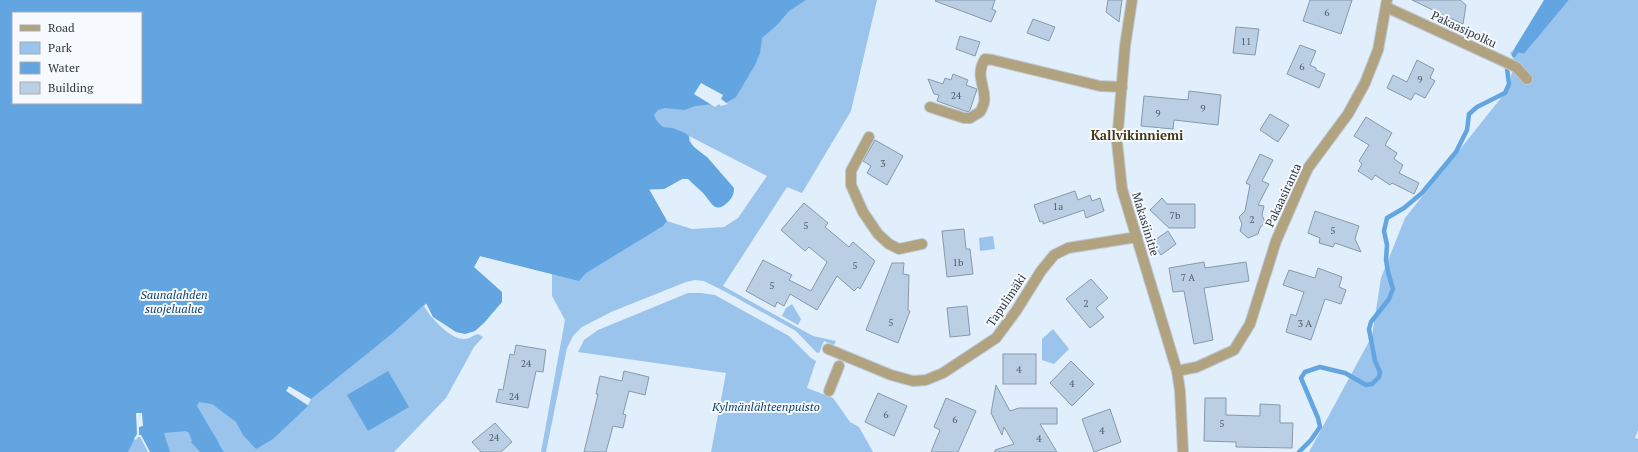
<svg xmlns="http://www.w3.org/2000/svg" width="1638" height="452" font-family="'PT Serif',serif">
<rect width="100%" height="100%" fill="#e1eefb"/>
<g fill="#9ac4ec" fill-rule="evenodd">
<path d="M 284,0 L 877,0 L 851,111 L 802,193 L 787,187 L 723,286 L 813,336 L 836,341 L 834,345 L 824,341 L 819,353 L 816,352 L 796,331 L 726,292 L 704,281 L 695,280 L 686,282 L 611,312 L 582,327 L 573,336 L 567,348 L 546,452 L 541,452 L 565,320 L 552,296 L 552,274 L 480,256 L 474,267 L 424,306 C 430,317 451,341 466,339 C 470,338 474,335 478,334 L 483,337 L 474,347 L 446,398 L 394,452 L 224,452 L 219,443 L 199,450 L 200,452 L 0,452 ZM 689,136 L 767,176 L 738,218 L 724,227 L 692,229 L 667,221 L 649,190 L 664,189 L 682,179 L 688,179 L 708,158 C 700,152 690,147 689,136 ZM 289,386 L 311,399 L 308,405 L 286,391 Z"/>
<polygon points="1569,0 1638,0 1638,430 1635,438 1638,439 1638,452 1309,452 1372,336 1381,278 1405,218 1509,88 1514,60 1510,53 1514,49 1516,52 1524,54"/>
<polygon points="993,236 995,249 980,251 979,238"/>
<polygon points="688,293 701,293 715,295 789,336 811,358 816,361 807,388 833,398 850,422 859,427 873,452 711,452 726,373 578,352 584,340 598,330"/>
<polygon points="792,304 801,319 798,325 782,316 786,308"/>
<polygon points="1053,329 1069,349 1054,364 1042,360 1042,339"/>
</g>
<g fill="#63a5e1" fill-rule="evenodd">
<path d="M 0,0 L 806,0 L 789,11 L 777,25 L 762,38 L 760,53 L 755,65 L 736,97 L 726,103 L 695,106 L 685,110 L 665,108 L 658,110 L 654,115 L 656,120 L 663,127 L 673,128 L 685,133 L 689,136 L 689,141 L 694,147 L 708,158 L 734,188 C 734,194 732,198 728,202 C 715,215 711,202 704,194 C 699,189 693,184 688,179 L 682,179 L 664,189 L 649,189 L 667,221 L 663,226 L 586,273 L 579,281 L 480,256 L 474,267 L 502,292 L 502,302 L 484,323 L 475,331 L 465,334 L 456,332 L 433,317 L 426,303 L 394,332 L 311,399 L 289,386 L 286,391 L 308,406 L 273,439 L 256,449 L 243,435 L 236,422 L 212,404 L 199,402 L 197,406 L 224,452 L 200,452 L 191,442 L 192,441 L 189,433 L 186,431 L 164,433 L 170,452 L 150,452 L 141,435 L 137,434 L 128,452 L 0,452 ZM 13,13 L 141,13 L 141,103 L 13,103 Z"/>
<polygon points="1544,0 1569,0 1524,54 1516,52 1514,49"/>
<polygon points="388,371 409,407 368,431 347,395"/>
</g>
<g fill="#e1eefb">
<polygon points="701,83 723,95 721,99 728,104 721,106 719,104 715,107 694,94"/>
<polygon points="136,413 142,413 143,426 139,427 139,435 141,435 150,452 148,452 140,437 138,437 136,440 134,439 137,434"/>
</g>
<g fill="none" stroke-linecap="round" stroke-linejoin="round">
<g stroke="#63a5e1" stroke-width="4.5">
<polyline points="1514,55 1516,52"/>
<polyline points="1299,452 1311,440 1320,427 1318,418 1301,378 1305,372 1320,367 1345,373 1366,385 1372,384 1379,377 1380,372 1375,361 1369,329 1371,322 1389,299 1393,289 1388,272 1386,260 1387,245 1384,231 1387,218 1404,208 1422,193 1456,152 1467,130 1469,114 1477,107 1505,93 1509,84 1507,68"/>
</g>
</g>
<g fill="#bacfe4" stroke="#859aad">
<polygon points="936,0 995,0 992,9 996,11 991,22 935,1"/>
<polygon points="1108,0 1122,0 1119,22 1106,12"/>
<polygon points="1310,0 1352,0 1341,34 1303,21"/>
<polygon points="1412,0 1460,0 1466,5 1463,24 1443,15 1438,17 1435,11"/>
<polygon points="1033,19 1055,27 1049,41 1027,33"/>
<polygon points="1236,27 1259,29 1255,55 1233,53"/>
<polygon points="960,36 980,42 975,56 956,49"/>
<polygon points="1300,45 1316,51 1310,65 1316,68 1316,70 1325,74 1319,88 1287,74"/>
<polygon points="1417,60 1434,69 1430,78 1435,81 1425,98 1415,93 1411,100 1387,88 1393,75 1407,82"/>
<polygon points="953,74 968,80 966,85 977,89 970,110 968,112 937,101 939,95 934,94 928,79 943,84 945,78 951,80"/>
<polygon points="1189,91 1221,95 1218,125 1174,120 1173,129 1141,126 1144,96 1188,100"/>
<polygon points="1270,114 1289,125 1278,142 1260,130"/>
<polygon points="1366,117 1392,133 1385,145 1397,153 1394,159 1403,165 1399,173 1419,183 1414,194 1392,183 1390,185 1375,175 1372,180 1358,171 1362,164 1359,161 1369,145 1354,136"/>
<polygon points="875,140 903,156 887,185 867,173 871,166 863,161"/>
<polygon points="1260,154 1273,160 1262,181 1269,184 1258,205 1264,206 1262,215 1265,222 1260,228 1258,234 1248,238 1240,231 1242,224 1239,217 1245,211 1250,185 1246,183"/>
<polygon points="1075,191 1078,200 1090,195 1092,201 1100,198 1104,211 1086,218 1084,210 1043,224 1043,221 1040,222 1034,205"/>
<polygon points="1162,198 1167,204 1195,204 1195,228 1169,228 1150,210"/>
<polygon points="804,203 828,223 825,227 849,247 853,242 875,261 860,289 858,287 854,291 837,276 817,310 790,294 784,306 777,302 775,307 746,291 763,260 792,275 789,280 811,291 827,262 809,247 805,251 781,230"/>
<polygon points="1315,211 1359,226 1355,239 1361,252 1335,243 1333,247 1319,243 1320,238 1308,233"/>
<polygon points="964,229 966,249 970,249 973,274 947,277 942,231"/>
<polygon points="1168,231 1176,244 1161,255 1152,242"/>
<polygon points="1204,262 1205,268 1246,262 1249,281 1204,288 1213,340 1194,344 1184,291 1173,292 1169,268"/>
<polygon points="892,263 904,263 903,274 909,275 908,310 910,311 898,343 866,330"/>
<polygon points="1318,268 1342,277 1339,287 1346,290 1341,304 1325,299 1311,340 1286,332 1291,314 1296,316 1304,292 1283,285 1289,270 1315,278"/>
<polygon points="1091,279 1108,298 1096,308 1104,317 1090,328 1066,299"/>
<polygon points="967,306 970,335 950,337 947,308"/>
<polygon points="516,345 546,350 543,372 536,371 528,408 496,402 499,389 503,390 510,354 514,355"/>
<rect x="1003" y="354" width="33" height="30"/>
<polygon points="1071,361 1094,384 1072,406 1050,383"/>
<polygon points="624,371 649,377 645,395 629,391 623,414 626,415 623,428 613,426 606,452 584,452 598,394 596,394 600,376 622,381"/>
<polygon points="996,385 1010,411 1019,408 1057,408 1057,424 1040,424 1057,452 995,452 995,450 1014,444 1004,427 1002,435 991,413"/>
<polygon points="878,393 907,406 894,436 865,422"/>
<polygon points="946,398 976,411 958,452 931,452 940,430 934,427"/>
<polygon points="1205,398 1226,398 1226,415 1260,416 1260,404 1280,405 1280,423 1293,423 1292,448 1236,447 1236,442 1204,441"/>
<polygon points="1110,409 1121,442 1094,452 1082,419"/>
<polygon points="495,423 512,442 501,452 481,452 472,442"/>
</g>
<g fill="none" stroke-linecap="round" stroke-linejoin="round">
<defs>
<g id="minor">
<polyline points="1132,0 1125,46 1117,142 1122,189 1177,371 1180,391 1183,452"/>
<polyline points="1386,7 1516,67 1527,79"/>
<path d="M 930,107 L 964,118 L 970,118 L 980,112 C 982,109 983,106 984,103 C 987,87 974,76 985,59 L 993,60 L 1100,86 L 1122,87"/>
<polyline points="869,137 851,171 851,185 863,212 878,234 889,244 899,249 922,244"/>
<polyline points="828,349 891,375 913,381 926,380 943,373 996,338 1016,311 1041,271 1054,255 1068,248 1137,237"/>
<polyline points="1177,371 1197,367 1234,350 1250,324 1276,241 1303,179 1308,168 1348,114 1365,83 1378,50 1387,0"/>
<polyline points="829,391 839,366"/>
</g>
</defs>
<use href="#minor" stroke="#bdcad6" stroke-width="12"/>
<use href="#minor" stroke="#b1a380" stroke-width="10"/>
</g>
<g text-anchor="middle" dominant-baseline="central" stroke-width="4" stroke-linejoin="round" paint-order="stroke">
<g font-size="10" fill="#525e69">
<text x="1327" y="12">6</text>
<text x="1246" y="41">11</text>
<text x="1302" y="66">6</text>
<text x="1420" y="79">9</text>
<text x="956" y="95">24</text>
<text x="1203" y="108">9</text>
<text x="1158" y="113">9</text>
<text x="883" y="163">3</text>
<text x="1058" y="206">1a</text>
<text x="1175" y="215">7b</text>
<text x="1252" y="219">2</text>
<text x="806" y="225">5</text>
<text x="1333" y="230">5</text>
<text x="958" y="262">1b</text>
<text x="855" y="265">5</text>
<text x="1188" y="277">7 A</text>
<text x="772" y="285">5</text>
<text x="1086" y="303">2</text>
<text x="891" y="322">5</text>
<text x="1305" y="323">3 A</text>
<text x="526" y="363">24</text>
<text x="1019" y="369">4</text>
<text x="1072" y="383">4</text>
<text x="514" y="396">24</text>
<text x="886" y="414">6</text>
<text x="955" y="419">6</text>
<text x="1222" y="423">5</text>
<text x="1102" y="430">4</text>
<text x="494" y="437">24</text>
<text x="1039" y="438">4</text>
</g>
<g font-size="12" fill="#2f3840" stroke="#f6fafe">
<text transform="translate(1464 29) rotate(25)">Pakaasipolku</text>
<text transform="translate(1283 195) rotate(-65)">Pakaasiranta</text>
<text transform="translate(1146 224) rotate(73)">Makasiinitie</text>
<text transform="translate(1006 300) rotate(-56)">Tapulimäki</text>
</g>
<g font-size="12" font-style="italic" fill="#12426a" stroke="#f6fafe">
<text x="174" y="294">Saunalahden<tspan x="174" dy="14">suojelualue</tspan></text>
<text x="766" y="406">Kylmänlähteenpuisto</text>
</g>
<g font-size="13" font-weight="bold" fill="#473810" stroke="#f6fafe">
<text x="1137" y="135">Kallvikinniemi</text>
</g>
</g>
<rect x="12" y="12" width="130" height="92" fill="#f6fafe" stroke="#a6acb2"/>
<rect x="20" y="25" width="20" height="6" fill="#b1a380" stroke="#a6acb2"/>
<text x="48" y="32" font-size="12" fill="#2f3840">Road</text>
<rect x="20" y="42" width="20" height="12" fill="#9ac4ec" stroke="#a6acb2"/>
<text x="48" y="52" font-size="12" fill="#2f3840">Park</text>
<rect x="20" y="62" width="20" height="12" fill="#63a5e1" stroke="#a6acb2"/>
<text x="48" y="72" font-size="12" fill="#2f3840">Water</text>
<rect x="20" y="82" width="20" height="12" fill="#bacfe4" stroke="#a6acb2"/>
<text x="48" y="92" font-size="12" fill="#2f3840">Building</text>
</svg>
